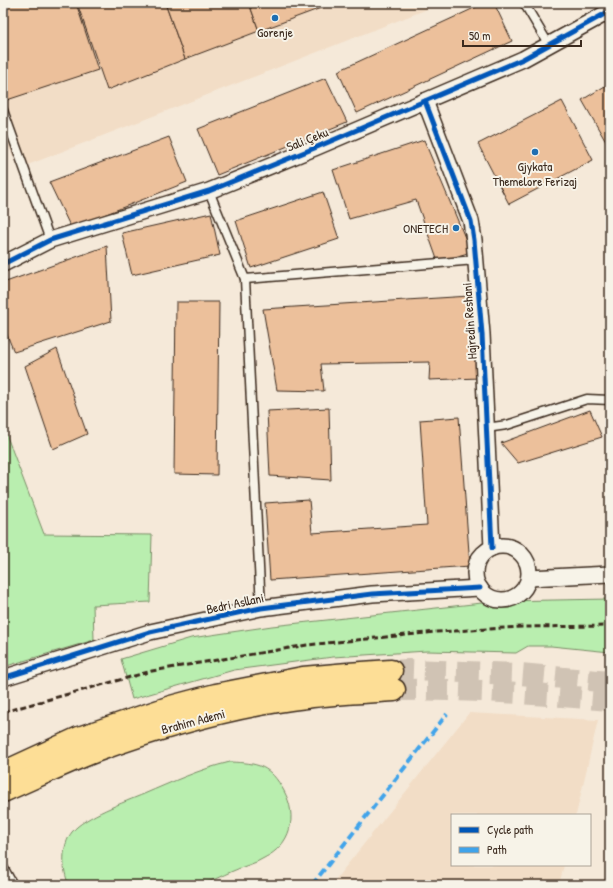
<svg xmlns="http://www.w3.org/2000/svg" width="613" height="888" font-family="'Patrick Hand',sans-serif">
<rect width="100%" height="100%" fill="#f5e9d9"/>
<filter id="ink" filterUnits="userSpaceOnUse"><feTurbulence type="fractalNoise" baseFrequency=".025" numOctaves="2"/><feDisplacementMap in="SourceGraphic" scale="8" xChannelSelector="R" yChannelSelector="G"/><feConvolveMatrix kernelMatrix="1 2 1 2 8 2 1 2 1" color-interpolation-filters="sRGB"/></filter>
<g filter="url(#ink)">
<g fill="#f2ddc6">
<polygon points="3,3 443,3 20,168 3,137"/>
<polygon points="469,713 598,720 576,815 452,815 452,865 564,865 559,885 331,885"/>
</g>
<g fill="#b9eeaf" stroke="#7a8c66">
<polygon points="3,426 44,534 152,535 150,602 93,605 94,640 3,667"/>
<polygon points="610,599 610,652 551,646 528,646 516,653 427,651 333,657 234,670 132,699 121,659 191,638 272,626 500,601"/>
<path d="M 230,762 C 258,763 270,765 284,791 C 298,817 291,845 264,858 C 255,864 243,866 233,871 C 223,875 207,884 196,885 C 182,886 168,885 154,885 C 125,885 97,885 69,885 C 62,870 61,846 72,832 C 85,816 125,802 144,794 C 172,782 200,769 230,762 Z"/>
</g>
<g fill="#ecc09b" stroke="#3b2a1e">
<polygon points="3,3 76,3 98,70 7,100 3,87"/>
<polygon points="77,3 165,3 185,59 107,90"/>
<polygon points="165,3 249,3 259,31 185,59"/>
<polygon points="249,3 328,3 329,5 259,31"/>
<polygon points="485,3 494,3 512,41 357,113 338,71"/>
<polygon points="326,78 347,122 217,175 198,129"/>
<polygon points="610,83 610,149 582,100"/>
<polygon points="562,101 593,160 509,204 478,144"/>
<polygon points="169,137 187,182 71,228 49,182"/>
<polygon points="424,140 471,252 438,262 416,200 349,219 333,170"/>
<polygon points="323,192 339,239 251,268 236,221"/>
<polygon points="211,213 220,255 132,275 122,233"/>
<polygon points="107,246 111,321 14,352 3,325 3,283"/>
<polygon points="470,296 479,378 429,380 430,362 321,364 324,391 277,390 263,309"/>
<polygon points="176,302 219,302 217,475 174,474"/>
<polygon points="57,349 87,434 53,449 25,366"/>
<polygon points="329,408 331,480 270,476 267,411"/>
<polygon points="590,410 602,437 518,463 501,443"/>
<polygon points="459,417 470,566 270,580 265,503 309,500 312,533 427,525 420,420"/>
</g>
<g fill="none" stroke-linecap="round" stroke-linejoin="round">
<g stroke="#d0c3b4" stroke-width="22" stroke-dasharray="22 11" stroke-linecap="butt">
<polyline points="391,671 409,670 520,674 610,682"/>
<path d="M 394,690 C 466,688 538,694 610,700"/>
</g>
<defs>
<g id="lane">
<polyline points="524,3 549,45"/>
<polyline points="3,110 50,240"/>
<polyline points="209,191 245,279 261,608"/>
<polyline points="245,279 476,260"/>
<polyline points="486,428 507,425 587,399 610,400"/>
<polyline points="3,867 13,885"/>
</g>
<g id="street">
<polyline points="425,101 471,221 474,240 482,334 492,548"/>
<polyline points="3,264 50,240 209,191 317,147 523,59 610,11"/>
<circle cx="502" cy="573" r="27"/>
<polyline points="529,578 610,574"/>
<polyline points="3,678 150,632 261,608 372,594 480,588"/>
</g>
<g id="primary">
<polyline points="3,773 79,738 171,707 216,695 303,678 348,674 391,671"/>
<path d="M 3,791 C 33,778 64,763 95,751 C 161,727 236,705 306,697 C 335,693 364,692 394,690"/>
</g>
</defs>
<use href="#lane" stroke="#3b2a1e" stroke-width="11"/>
<use href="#street" stroke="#3b2a1e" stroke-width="18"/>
<use href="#primary" stroke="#3b2a1e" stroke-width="25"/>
<use href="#lane" stroke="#f7f3e8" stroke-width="8"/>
<use href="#street" stroke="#f7f3e8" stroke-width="15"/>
<use href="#primary" stroke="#fdde96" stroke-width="22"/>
<polyline stroke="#3b2a1e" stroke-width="3" stroke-dasharray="6 3" stroke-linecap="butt" points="3,712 152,671 307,645 436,632 522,627 610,626"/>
<polyline stroke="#3fa3ea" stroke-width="4" stroke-dasharray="8 4" stroke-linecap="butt" points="312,885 447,714"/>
<defs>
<g id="cycleway">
<polyline points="425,101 471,221 474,240 482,334 492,548"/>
<polyline points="3,264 50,240 209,191 317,147 523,59 610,11"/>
<polyline points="3,678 150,632 261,608 372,594 480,588"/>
</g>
</defs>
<use href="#cycleway" stroke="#f7f3e8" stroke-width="8"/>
<use href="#cycleway" stroke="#0057b8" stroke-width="5"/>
</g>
</g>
<g fill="#1f6fb2" stroke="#f7f3e8" stroke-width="1.5">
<circle cx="275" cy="18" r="4"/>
<circle cx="535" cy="152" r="4"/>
<circle cx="456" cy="228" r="4"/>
</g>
<g text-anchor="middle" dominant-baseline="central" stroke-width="4" stroke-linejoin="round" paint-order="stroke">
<g font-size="13" fill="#3b2a1e" stroke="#f7f3e8">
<text x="275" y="32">Gorenje</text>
<text x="535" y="166">Gjykata<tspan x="535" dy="15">Themelore Ferizaj</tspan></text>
<text x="448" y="228" text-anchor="end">ONETECH</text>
</g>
<g font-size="13" fill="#3b2a1e" stroke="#f7f3e8">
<text transform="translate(307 139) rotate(-22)">Sali Çeku</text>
<text transform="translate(469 321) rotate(-94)">Hajredin Reshani</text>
<text transform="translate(235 603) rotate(-12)">Bedri Asllani</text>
<text transform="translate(193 721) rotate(-15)">Brahim Ademi</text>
</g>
</g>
<rect width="613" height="888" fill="none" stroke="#f7f3e8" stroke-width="16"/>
<rect x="8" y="8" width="597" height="872" fill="none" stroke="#3b2a1e" stroke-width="1.5" filter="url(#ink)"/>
<rect x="451" y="814" width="140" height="52" fill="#f7f3e8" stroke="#aca397"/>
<rect x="459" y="827" width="20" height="6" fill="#0057b8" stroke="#aca397"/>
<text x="487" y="834" font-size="12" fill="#3b2a1e">Cycle path</text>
<rect x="459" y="847" width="20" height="6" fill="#3fa3ea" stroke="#aca397"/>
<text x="487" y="854" font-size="12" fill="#3b2a1e">Path</text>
<path d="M463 40v6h118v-6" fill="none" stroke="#3b2a1e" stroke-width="2"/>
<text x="469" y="40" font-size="12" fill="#3b2a1e" stroke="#f7f3e8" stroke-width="3" paint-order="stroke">50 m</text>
</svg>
